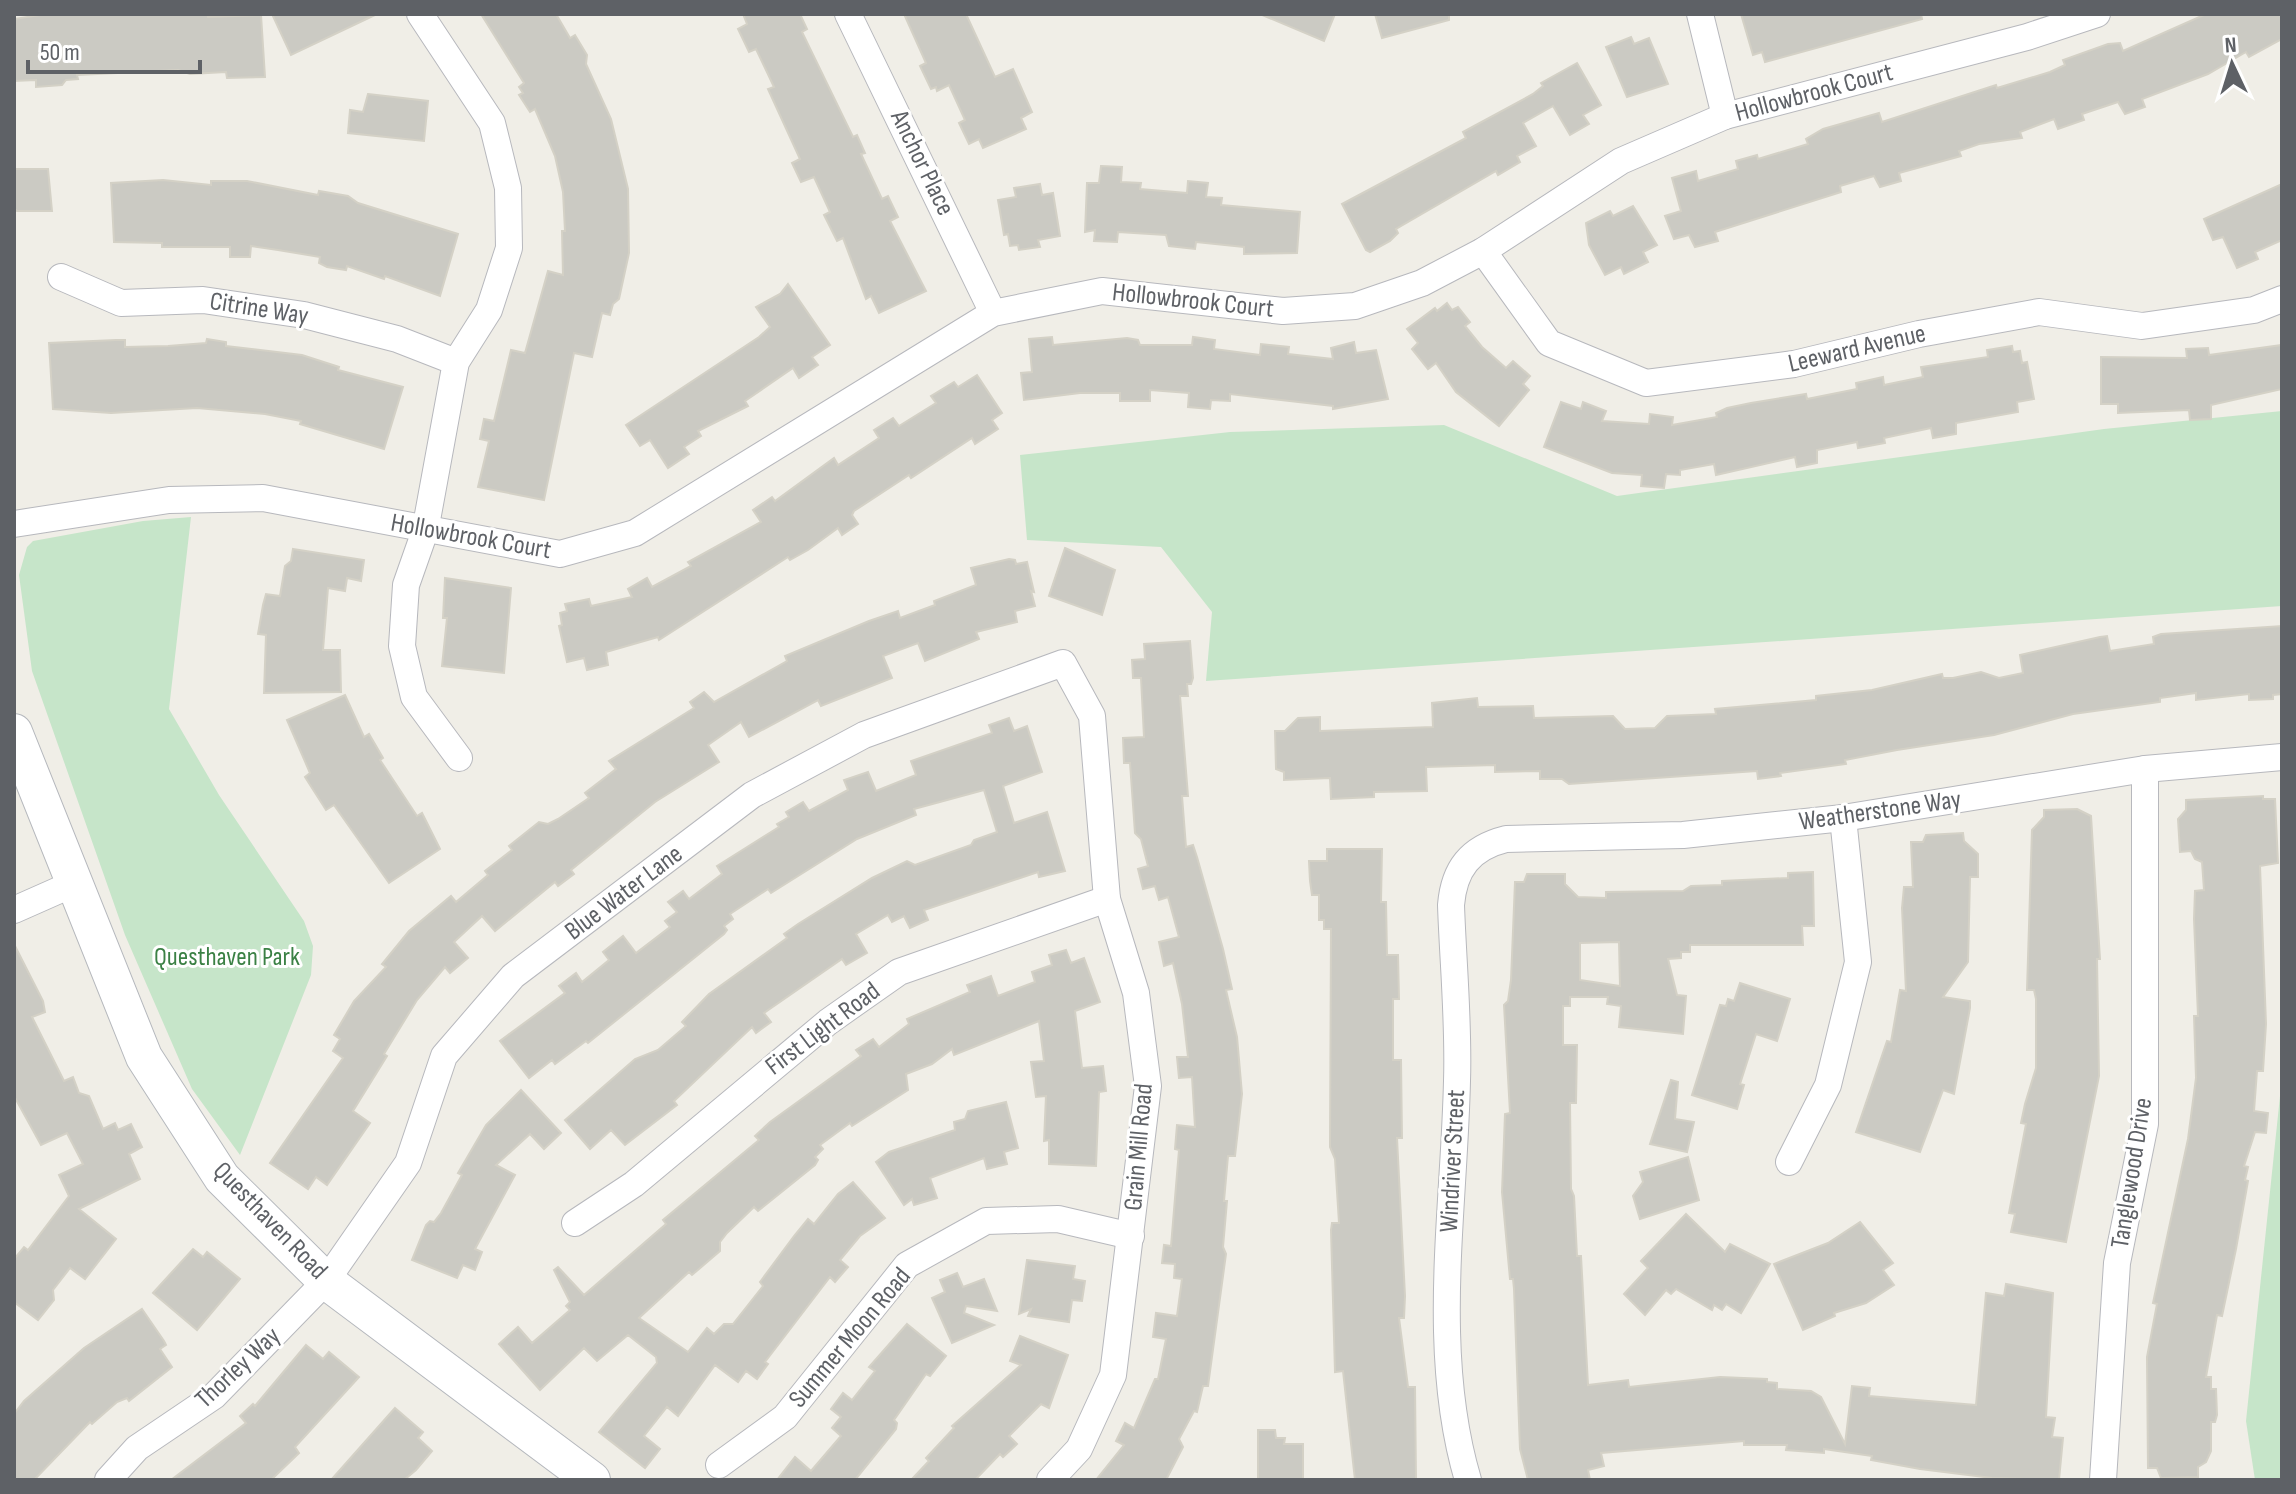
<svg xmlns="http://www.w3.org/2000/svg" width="2296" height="1494" font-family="'Sofia Sans Condensed',sans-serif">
<rect width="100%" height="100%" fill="#f0eee7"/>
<g fill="#c6e5c9">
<polygon points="2282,411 2282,606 1206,681 1212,612 1161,547 1027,540 1020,455 1230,432 1444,425 1617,496 2104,429"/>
<polygon points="191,517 169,709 219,795 304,921 313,946 311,975 240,1155 192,1089 125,935 32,671 19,575 27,547 33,541 143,521"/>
<polygon points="2282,1077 2282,1480 2255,1480 2246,1421"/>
</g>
<g fill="#cbcac3" stroke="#d4d1c6" stroke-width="2" fill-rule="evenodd">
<polygon points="46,14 207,14 208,17 261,15 265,77 227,78 226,72 190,74 178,70 77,75 78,79 66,80 62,85 36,87 36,80 14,81 14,19"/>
<polygon points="272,14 377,14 291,55"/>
<polygon points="481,14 556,14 570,38 575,35 587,55 586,64 611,119 628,189 629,253 619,299 613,304 610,315 602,313 592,357 574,353 544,500 478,487 489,441 480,439 484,419 494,421 511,350 525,353 548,271 563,275 562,231 565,231 563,192 555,156 535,109 530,112 519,95 523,93 519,87 524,83"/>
<polygon points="743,14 800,14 807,29 802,32 853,137 857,135 865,153 861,154 882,199 888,196 898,217 890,221 926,291 879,313 871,296 866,299 843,238 837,241 824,215 830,212 814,177 801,182 792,163 800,159 768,89 774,87 756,49 749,52 738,29 747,24"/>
<polygon points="904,14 966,14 995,77 1013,69 1032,112 1021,118 1026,129 983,148 979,139 969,144 959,123 965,120 949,85 937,91 936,87 931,89 920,66 926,63"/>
<polygon points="1260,14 1335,14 1324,41"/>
<polygon points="1375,14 1449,14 1449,20 1382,38"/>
<polygon points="1741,14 1921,14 1922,19 1765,62 1762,52 1753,55"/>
<polygon points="2206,14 2282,14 2282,39 2249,57 2246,52 2208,74 2142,99 2145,107 2125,114 2118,102 2082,114 2084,120 2058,129 2054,119 2020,132 2022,138 1979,144 1959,151 1961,156 1899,173 1901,181 1880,187 1874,176 1840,186 1841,192 1715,232 1718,241 1695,247 1689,235 1674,239 1665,216 1681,211 1672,178 1696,171 1698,181 1738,169 1736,161 1757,155 1758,159 1808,144 1806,139 1823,129 1879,113 1882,122 1996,85 1997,88 2050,72 2065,65 2063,60 2108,44 2120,43 2123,51"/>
<polygon points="1631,37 1634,44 1649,38 1668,84 1627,97 1606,47"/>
<polygon points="1577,63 1601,105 1583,115 1589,124 1570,135 1553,106 1523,123 1536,146 1517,156 1520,162 1498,175 1496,171 1396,229 1398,233 1390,241 1370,252 1366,250 1342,204 1466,138 1463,132 1533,94 1543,86 1541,83"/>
<polygon points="368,94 428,101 424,141 348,133 350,110 363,112"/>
<polygon points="1101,166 1122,167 1121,182 1141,183 1140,189 1187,193 1188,181 1208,183 1206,197 1222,198 1221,205 1300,212 1297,253 1244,254 1244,247 1196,242 1195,249 1169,246 1166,235 1118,232 1117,242 1094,241 1095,230 1085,232 1087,183 1099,183"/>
<polygon points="14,169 48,169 52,211 17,211 14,208"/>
<polygon points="163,180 211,185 211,181 247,181 318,195 319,191 348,196 358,203 458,234 440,296 385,276 384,279 347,266 346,270 327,267 319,263 320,257 278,250 251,246 250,257 230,257 230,247 162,247 162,243 114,242 111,183"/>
<polygon points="1040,184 1042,195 1053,193 1060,236 1038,240 1040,247 1019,250 1018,245 1010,246 1008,234 1004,235 998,200 1016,197 1014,188"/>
<polygon points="2282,184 2282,240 2255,252 2258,259 2237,268 2223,237 2213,240 2204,219"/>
<polygon points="1633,206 1657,245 1643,252 1648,262 1624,274 1621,267 1605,275 1589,245 1586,223 1610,211 1613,216"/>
<polygon points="788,284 830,345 812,357 818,365 799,378 793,368 745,401 748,406 698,431 701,436 684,447 689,454 668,468 650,440 640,446 626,425 759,337 770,327 756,307 780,294"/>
<polygon points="1447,303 1452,310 1458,307 1470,322 1465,326 1482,347 1506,368 1513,361 1530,376 1523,384 1529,390 1499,426 1456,392 1436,363 1428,369 1412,349 1418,343 1407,329 1435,308 1437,311"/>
<polygon points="1052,337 1053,345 1127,338 1138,340 1140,345 1192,345 1193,337 1215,340 1214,349 1260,355 1261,344 1289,347 1288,354 1333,359 1331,348 1354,342 1356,353 1376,350 1388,399 1333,409 1333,406 1230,394 1230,401 1211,400 1210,409 1188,407 1189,393 1150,390 1150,401 1120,401 1120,393 1080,393 1024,400 1021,373 1032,372 1029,339"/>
<polygon points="207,339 226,342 226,346 302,355 339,367 338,370 403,387 384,449 300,424 301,421 265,414 197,408 111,413 53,409 49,343 116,340 125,340 125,347 168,346 206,343"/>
<polygon points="2282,345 2282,389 2211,405 2211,419 2190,420 2189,410 2118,413 2118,404 2101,404 2101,357 2187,358 2186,349 2208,348 2209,355"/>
<polygon points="2012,346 2013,352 2020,351 2022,363 2027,362 2034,399 2017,402 2018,412 1956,423 1956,434 1933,438 1931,428 1884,438 1885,443 1858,448 1857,442 1817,450 1817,463 1797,467 1795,457 1716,475 1714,464 1680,470 1680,475 1666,474 1664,488 1641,486 1642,475 1612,473 1544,447 1561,402 1581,409 1583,402 1606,411 1602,421 1649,424 1650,414 1673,417 1672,425 1717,417 1716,413 1727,408 1751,403 1806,394 1807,399 1857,389 1856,383 1883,377 1884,385 1923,377 1921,367 1988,357 1987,350"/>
<polygon points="977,375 1002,413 992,420 998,429 975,444 972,438 911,478 909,475 854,511 852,515 858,524 842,535 838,528 808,550 790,560 788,557 659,640 658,637 606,652 608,665 587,670 584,658 567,662 559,626 562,625 560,613 567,611 565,604 589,599 591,606 632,597 628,589 647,578 652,587 691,566 688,562 761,522 753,510 772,497 775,501 834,458 838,465 879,438 874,430 893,418 899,426 936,403 931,396 954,382 958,387"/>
<polygon points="1065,548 1115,570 1102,615 1049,596"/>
<polygon points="293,549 364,560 361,581 347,578 345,591 328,588 323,650 340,650 341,692 264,693 266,635 258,634 263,605 266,594 280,596 285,566 291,561"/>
<polygon points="1009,559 1015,560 1016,564 1027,562 1034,592 1031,591 1035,606 1015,611 1017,622 976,632 979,639 925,661 918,643 883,656 892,678 821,706 818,700 749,737 741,722 708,745 719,762 655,802 571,870 574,874 558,886 555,882 495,931 482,916 454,942 468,958 450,973 445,967 417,1000 384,1054 387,1056 353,1111 370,1123 327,1185 316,1177 308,1189 270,1163 343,1058 333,1051 340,1039 334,1035 354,1001 386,967 382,964 409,931 451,896 456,902 488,875 485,871 512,850 509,846 539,822 548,824 558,819 589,798 585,793 616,769 609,761 694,708 690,702 704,692 714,702 787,661 785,656 869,621 898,611 900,618 935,605 934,601 976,585 971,568"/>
<polygon points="445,578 511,588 504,673 442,666 447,618 443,618"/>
<polygon points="2282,626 2282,694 2273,695 2273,699 2249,700 2249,694 2196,700 2196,693 2160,698 2160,702 2073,714 1994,735 1897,750 1845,760 1846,764 1780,773 1781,776 1758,779 1757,771 1569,784 1562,779 1540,779 1540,771 1495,772 1495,765 1426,767 1427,791 1374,792 1374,797 1331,799 1330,778 1284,780 1284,772 1276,769 1275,731 1285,731 1298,718 1320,717 1320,731 1433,727 1432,703 1477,698 1478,707 1533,706 1534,718 1613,716 1625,729 1655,728 1667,716 1716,714 1715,709 1816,700 1816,696 1872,690 1942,674 1943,678 1953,678 1981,672 1999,678 2023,673 2020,655 2100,637 2107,636 2110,651 2154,644 2153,637 2161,634"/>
<polygon points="1190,641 1193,678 1191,684 1187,684 1188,696 1180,696 1188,796 1182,796 1186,847 1193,845 1197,857 1223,949 1232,989 1226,990 1237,1037 1242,1094 1235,1156 1228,1156 1224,1201 1227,1201 1223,1247 1226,1254 1208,1386 1203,1386 1197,1412 1194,1411 1179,1439 1183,1447 1166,1480 1096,1480 1124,1445 1116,1441 1125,1423 1134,1428 1155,1379 1158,1379 1166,1339 1153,1337 1156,1313 1177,1316 1182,1279 1174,1278 1175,1264 1162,1263 1164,1245 1171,1246 1179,1150 1175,1149 1177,1125 1195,1127 1192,1077 1179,1078 1177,1057 1188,1057 1182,1004 1173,963 1164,966 1159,942 1179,937 1168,897 1159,900 1155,886 1143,889 1138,869 1148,866 1141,839 1135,833 1130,763 1124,763 1123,738 1144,737 1141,678 1133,678 1132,660 1145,659 1144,644"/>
<polygon points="345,695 364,737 369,734 383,758 380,760 417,816 422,813 440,849 389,883 334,805 326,810 305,777 310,773 287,720"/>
<polygon points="1009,718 1014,731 1027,726 1042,772 1003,786 1014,823 1047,812 1065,871 1039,877 1038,872 924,910 928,920 910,928 904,916 892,922 888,915 856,934 867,953 846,965 842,959 764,1013 771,1022 756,1033 752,1027 674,1101 677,1105 625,1145 611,1130 590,1149 565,1120 635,1059 658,1050 686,1026 682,1022 709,994 787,938 784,934 798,924 872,878 907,861 915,865 971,845 974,840 997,832 984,790 914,809 916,815 857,839 771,893 768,889 730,914 733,919 724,926 727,930 724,934 588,1043 586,1041 555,1064 552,1060 529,1078 500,1041 565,993 559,986 576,973 582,982 609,960 603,952 623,936 636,953 670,927 665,921 677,912 668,902 683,891 689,899 722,874 717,866 779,827 777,824 789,817 786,812 803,802 809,811 848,790 844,780 868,772 876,791 916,775 911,761 992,733 989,725"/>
<polygon points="2263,796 2263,799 2275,799 2278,863 2260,866 2266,1024 2263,1071 2257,1071 2254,1111 2268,1113 2266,1133 2255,1132 2244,1166 2248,1167 2245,1180 2248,1181 2236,1249 2222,1316 2217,1315 2206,1377 2211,1377 2211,1389 2216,1389 2217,1415 2215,1422 2211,1422 2211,1451 2206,1462 2198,1467 2198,1477 2161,1478 2157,1468 2148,1468 2147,1357 2157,1304 2153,1303 2188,1139 2196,1078 2194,1016 2198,1016 2194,919 2195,891 2204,890 2202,862 2195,859 2191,851 2180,852 2178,819 2186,810 2186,800"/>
<polygon points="2077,809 2091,816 2100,959 2097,959 2099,1076 2066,1242 2011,1232 2015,1214 2009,1213 2026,1124 2021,1123 2025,1104 2036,1068 2036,999 2034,990 2027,990 2032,830 2044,817 2044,810"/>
<polygon points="1963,833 1964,841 1978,854 1978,877 1970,877 1968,962 1943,997 1970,1001 1970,1008 1954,1094 1943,1090 1920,1152 1856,1132 1887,1041 1891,1042 1900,990 1906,991 1902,908 1904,887 1913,887 1911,842 1923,842 1926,835"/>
<polygon points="1327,849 1382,849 1381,902 1386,902 1387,955 1398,955 1399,999 1393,999 1393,1060 1401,1060 1402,1138 1397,1138 1405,1296 1404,1318 1399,1318 1408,1387 1415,1387 1416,1480 1355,1480 1343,1371 1335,1372 1331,1230 1332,1223 1339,1223 1335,1159 1330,1147 1331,929 1324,929 1324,920 1319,920 1319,895 1312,895 1310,881 1309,861 1327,861"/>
<path d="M 1813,872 L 1814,926 L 1802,926 L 1803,945 L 1690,945 L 1690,952 L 1681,952 L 1681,958 L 1668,959 L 1677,995 L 1686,996 L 1683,1034 L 1619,1027 L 1621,1006 L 1607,1004 L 1608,997 L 1570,997 L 1570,1006 L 1563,1006 L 1563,1045 L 1577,1045 L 1576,1103 L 1570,1103 L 1571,1189 L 1574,1196 L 1577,1256 L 1581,1256 L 1588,1385 L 1628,1380 L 1629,1387 L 1720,1377 L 1767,1379 L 1767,1382 L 1777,1383 L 1777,1389 L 1811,1391 L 1821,1397 L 1845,1444 L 1852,1386 L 1870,1388 L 1869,1396 L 1976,1405 L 1986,1293 L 2004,1296 L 2006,1284 L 2053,1293 L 2046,1417 L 2055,1418 L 2052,1437 L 2063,1438 L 2059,1480 L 1992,1478 L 1920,1469 L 1871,1460 L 1872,1456 L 1824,1449 L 1824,1453 L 1786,1450 L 1787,1445 L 1744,1445 L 1744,1441 L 1601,1453 L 1604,1466 L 1588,1470 L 1590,1480 L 1528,1480 L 1520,1449 L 1514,1289 L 1513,1279 L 1510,1279 L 1502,1192 L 1505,1114 L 1510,1113 L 1504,1005 L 1508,1001 L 1511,980 L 1515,882 L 1524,882 L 1527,874 L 1565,874 L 1565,884 L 1578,897 L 1606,898 L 1606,892 L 1683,891 L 1691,886 L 1722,885 L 1722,881 L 1788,878 L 1788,873 ZM 1619,942 L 1620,986 L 1580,980 L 1580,943 Z"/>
<polygon points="14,944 43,1001 45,1012 32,1017 64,1081 73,1077 79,1093 89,1096 103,1129 115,1123 118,1130 131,1124 142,1147 129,1154 140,1179 79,1209 116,1239 85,1279 70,1268 53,1290 54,1300 38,1320 14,1302 14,1259 24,1247 28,1250 69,1196 59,1175 83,1164 67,1133 41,1145 14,1096"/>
<polygon points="1066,950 1071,963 1084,958 1100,1002 1075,1011 1082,1068 1103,1066 1106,1091 1099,1092 1096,1166 1049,1164 1049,1140 1044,1141 1046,1096 1036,1097 1031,1062 1044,1061 1039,1021 954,1055 952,1049 932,1064 906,1074 908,1090 852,1126 850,1123 820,1145 823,1149 815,1157 818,1160 815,1165 758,1211 754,1207 727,1233 720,1242 720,1251 692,1275 689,1272 639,1318 688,1352 707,1328 714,1334 724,1324 733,1324 763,1286 760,1282 794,1236 808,1219 814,1224 838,1194 853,1182 885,1218 860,1236 840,1260 848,1267 835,1282 830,1277 765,1362 768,1364 757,1379 746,1371 738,1382 715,1365 678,1416 667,1407 644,1436 660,1449 645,1468 599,1432 657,1363 656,1357 628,1335 597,1361 584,1348 540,1390 499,1344 518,1327 532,1343 570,1310 566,1306 570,1302 554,1270 558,1267 584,1295 666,1224 663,1220 759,1140 755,1136 770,1122 861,1056 856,1050 873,1039 879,1047 909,1024 907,1019 970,992 967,985 991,976 998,996 1035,982 1032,972 1052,965 1049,955"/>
<polygon points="1740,983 1790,999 1777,1041 1756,1034 1740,1084 1744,1085 1737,1109 1692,1095 1720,1005 1726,1006 1728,999 1734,1001"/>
<polygon points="1671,1080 1678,1082 1675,1119 1694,1122 1687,1152 1650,1144"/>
<polygon points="521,1090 561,1133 544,1149 530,1134 496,1165 515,1175 475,1249 482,1252 475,1270 463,1265 457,1278 412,1260 426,1225 430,1221 434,1222 441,1213 462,1175 458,1173 486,1125"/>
<polygon points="1006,1102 1018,1148 1004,1152 1007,1164 987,1169 984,1158 930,1178 937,1198 914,1205 912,1199 904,1205 876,1162 889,1152 955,1130 954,1122 965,1119 968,1111"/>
<polygon points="1688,1157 1699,1200 1640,1219 1633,1196 1643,1182 1640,1172"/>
<polygon points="1686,1214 1725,1252 1730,1244 1770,1264 1741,1313 1726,1304 1722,1310 1714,1305 1712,1310 1676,1289 1671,1294 1666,1290 1645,1315 1624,1294 1648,1268 1641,1261"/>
<polygon points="1860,1222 1893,1263 1883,1270 1894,1285 1866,1303 1834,1313 1835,1316 1803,1330 1774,1264 1828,1243"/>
<polygon points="193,1249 203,1257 207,1252 240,1279 197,1330 153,1293"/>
<polygon points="1027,1260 1075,1266 1073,1279 1085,1281 1082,1301 1072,1300 1069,1322 1028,1316 1031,1309 1019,1314"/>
<polygon points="957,1273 963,1287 984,1279 997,1311 966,1306 964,1313 994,1325 952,1343 932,1298 945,1292 940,1280"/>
<polygon points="142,1309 164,1341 166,1345 160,1349 172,1367 129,1401 127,1398 117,1402 92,1424 90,1422 34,1480 14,1480 14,1414 24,1401 84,1348"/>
<polygon points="907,1324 946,1356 930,1376 926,1374 894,1420 897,1423 896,1429 855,1480 777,1480 795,1457 811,1471 841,1436 832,1428 841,1417 831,1409 843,1393 852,1400 875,1371 869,1367"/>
<polygon points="1020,1336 1068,1355 1049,1408 1041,1404 1009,1436 1017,1444 1003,1457 1000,1454 975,1480 911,1480 929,1461 926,1458 954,1428 952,1426 1021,1365 1010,1361"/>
<polygon points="306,1345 323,1359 329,1352 359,1377 295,1447 299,1453 271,1480 171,1480 246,1423 240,1416 253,1404 255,1406"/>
<polygon points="395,1408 423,1432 418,1438 432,1451 416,1470 404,1480 331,1480"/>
<polygon points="1258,1430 1275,1430 1276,1438 1285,1438 1284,1444 1303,1444 1303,1480 1258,1480"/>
</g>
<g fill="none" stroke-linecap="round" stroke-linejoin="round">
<defs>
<g id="street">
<polyline points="420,14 492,123 508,188 509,248 489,310 456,362 425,531 406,585 402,646 414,697 459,758"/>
<polyline points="848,14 993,313"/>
<polyline points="1700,14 1725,116"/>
<polyline points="1483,251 1549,343 1646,383 1794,364 1919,334 2039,312 2142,326 2254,310 2282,299"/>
<polyline points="61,277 121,303 203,300 304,315 397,339 456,362"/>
<polyline points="14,524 169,500 263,498 560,554 635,533 993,313 1102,291 1283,311 1355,306 1422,283 1483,251 1621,161 1725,116 2027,37 2097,14"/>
<polyline points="14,910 75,883"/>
<polyline points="1789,1162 1828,1085 1858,962 1843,818"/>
<polyline points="575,1223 634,1184 828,1022 899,972 1107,899"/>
<polyline points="719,1465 785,1417 907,1265 986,1221 1058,1219 1131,1236"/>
<polyline points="108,1480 137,1448 214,1396 326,1281 408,1163 444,1056 513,976 752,795 864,735 1063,663 1092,716 1107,899 1136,993 1148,1086 1113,1375 1079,1449 1050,1480"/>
<path d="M 1468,1480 C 1430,1352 1454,1213 1457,1081 C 1459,1023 1453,963 1451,905 C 1454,869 1470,848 1506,839 L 1683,835 L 1843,818 L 2145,769 L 2282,757"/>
<polyline points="2103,1480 2117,1263 2145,1124 2145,769"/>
</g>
<polyline id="secondary" points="14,732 144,1057 222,1178 326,1281 592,1480"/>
</defs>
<use href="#street" stroke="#b7b8bd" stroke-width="28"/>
<use href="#secondary" stroke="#b5b8bd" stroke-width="38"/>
<use href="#street" stroke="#fff" stroke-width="26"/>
<use href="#secondary" stroke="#fff" stroke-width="36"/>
</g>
<g text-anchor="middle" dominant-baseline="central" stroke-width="6" stroke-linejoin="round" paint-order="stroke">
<g font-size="26" fill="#5e6166" stroke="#fff">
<text transform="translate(1814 93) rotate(-15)">Hollowbrook Court</text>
<text transform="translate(922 163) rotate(64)">Anchor Place</text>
<text transform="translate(1193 301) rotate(6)">Hollowbrook Court</text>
<text transform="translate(259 309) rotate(9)">Citrine Way</text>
<text transform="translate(1857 349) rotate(-13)">Leeward Avenue</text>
<text transform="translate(471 537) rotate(10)">Hollowbrook Court</text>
<text transform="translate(1880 811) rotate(-8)">Weatherstone Way</text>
<text transform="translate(624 893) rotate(-37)">Blue Water Lane</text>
<text transform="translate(823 1029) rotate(-37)">First Light Road</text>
<text transform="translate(1139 1147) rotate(-85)">Grain Mill Road</text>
<text transform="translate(1453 1161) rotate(-87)">Windriver Street</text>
<text transform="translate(2132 1173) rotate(-81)">Tanglewood Drive</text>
<text transform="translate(270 1221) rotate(46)">Questhaven Road</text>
<text transform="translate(850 1338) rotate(-50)">Summer Moon Road</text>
<text transform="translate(238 1368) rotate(-43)">Thorley Way</text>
</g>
<g font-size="26" fill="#3b8145" stroke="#fff">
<text x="227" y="957">Questhaven Park</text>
</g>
</g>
<rect width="2296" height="1494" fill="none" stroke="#5e6166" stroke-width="32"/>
<g transform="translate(2232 64) rotate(356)" stroke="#ffffff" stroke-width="6" paint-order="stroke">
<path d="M0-6L14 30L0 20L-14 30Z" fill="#5e6166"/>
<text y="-12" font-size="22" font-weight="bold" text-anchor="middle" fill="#5e6166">N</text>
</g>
<path d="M28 60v12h172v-12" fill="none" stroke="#5e6166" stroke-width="4"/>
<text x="40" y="60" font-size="24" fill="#5e6166" stroke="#ffffff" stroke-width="6" paint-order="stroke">50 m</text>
</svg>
